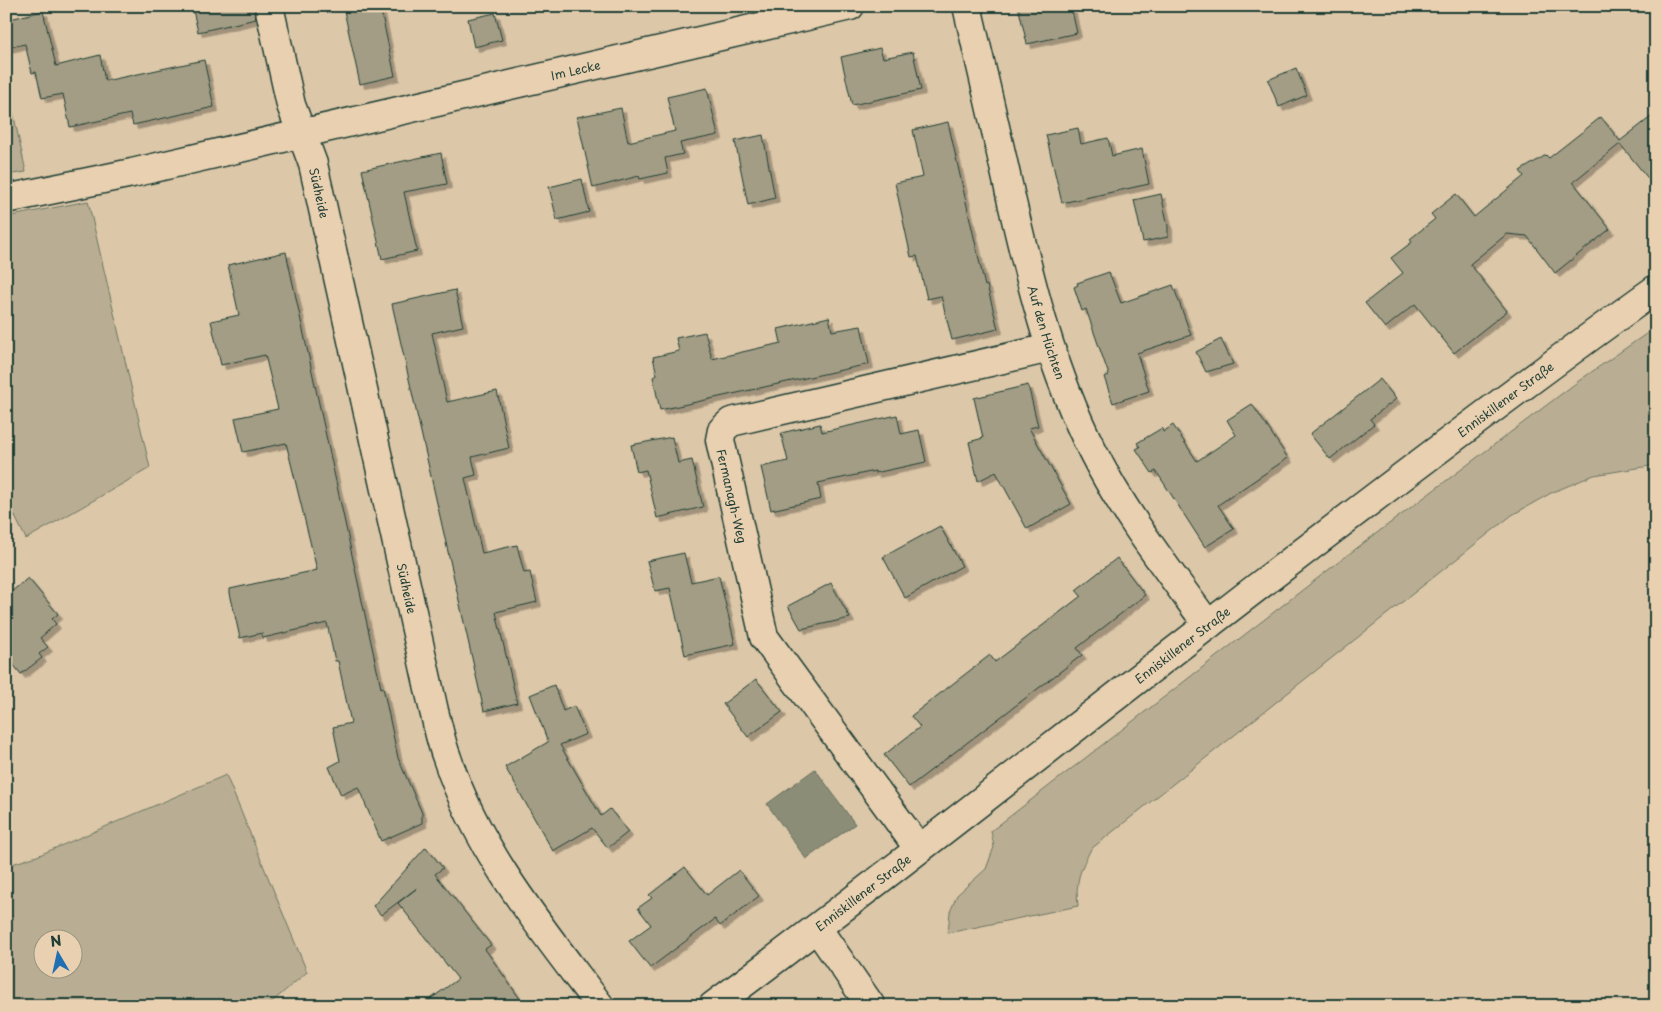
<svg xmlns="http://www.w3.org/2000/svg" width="1662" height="1012" font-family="'Playpen Sans',sans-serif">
<defs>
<filter id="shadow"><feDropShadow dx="4.5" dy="4.5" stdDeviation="0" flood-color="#0004"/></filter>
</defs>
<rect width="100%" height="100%" fill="#dcc7a8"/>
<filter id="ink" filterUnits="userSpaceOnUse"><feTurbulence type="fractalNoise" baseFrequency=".02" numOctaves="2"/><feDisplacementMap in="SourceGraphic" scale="10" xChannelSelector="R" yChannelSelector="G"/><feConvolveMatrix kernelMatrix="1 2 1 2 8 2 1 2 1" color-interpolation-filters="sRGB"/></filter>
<g filter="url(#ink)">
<g fill="#b9ae93" stroke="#6c7664" fill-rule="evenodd">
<polygon points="6,80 26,172 6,175"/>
<polygon points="88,201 150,468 26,539 6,498 6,217"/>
<path d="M 1656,327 L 1656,465 L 1594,475 L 1551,493 L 1512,515 L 1091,849 C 1080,870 1075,881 1078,906 L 948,933 L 950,912 L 957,895 L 986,869 L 994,847 L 991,831 L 1349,554 L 1580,380 Z"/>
<path d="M 226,775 L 307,972 L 267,1006 L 6,1006 L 6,866 L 37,856 ZM 42,940 L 72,940 L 72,970 L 42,970 Z"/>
</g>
<polygon fill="#8c8d77" stroke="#606d5c" points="815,769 855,824 806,859 767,804"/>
<g fill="#a29d84" stroke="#1f3d34" filter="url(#shadow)">
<polygon points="192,6 254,6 256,19 198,32"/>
<polygon points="343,6 380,6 395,76 360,84"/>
<polygon points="1018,6 1071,6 1077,33 1027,44"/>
<polygon points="43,11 56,66 100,55 105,81 204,60 214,107 133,125 130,114 70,127 63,94 42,98 36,72 32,73 25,44 6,48 6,20"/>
<polygon points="495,13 502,40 474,47 468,19"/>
<polygon points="880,48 883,58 913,52 921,90 852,105 841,57"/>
<polygon points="1296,68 1307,95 1279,107 1268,80"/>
<polygon points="707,88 718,135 680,143 683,154 665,158 668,173 640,179 639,176 593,188 577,117 621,108 628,142 675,131 667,97"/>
<polygon points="1656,113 1656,188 1620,144 1573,182 1610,229 1555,273 1527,236 1507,234 1470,264 1507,311 1454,353 1415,304 1385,328 1365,303 1403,273 1391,258 1412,242 1410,239 1435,219 1431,214 1456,194 1474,217 1524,176 1520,171 1546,155 1549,158 1601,117 1620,141"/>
<polygon points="948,122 985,286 987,285 998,329 952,340 941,296 927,299 917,256 911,257 895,183 923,177 913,130"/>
<polygon points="1078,128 1081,144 1108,138 1112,156 1142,149 1149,184 1062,203 1046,135"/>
<polygon points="763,135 775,198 748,205 735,141"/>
<polygon points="441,153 447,184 404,192 417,251 382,259 362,170"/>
<polygon points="582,179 589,212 557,220 549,187"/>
<polygon points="1161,194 1168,226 1168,237 1143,242 1134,200"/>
<polygon points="286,252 381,688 383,687 398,758 422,813 422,823 381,841 358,787 341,795 329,767 340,761 333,727 351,723 338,661 335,661 327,623 263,638 262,633 240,638 230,593 230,589 317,570 286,443 243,452 235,418 278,409 265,355 221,365 211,321 239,315 228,265"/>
<polygon points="1109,272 1121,303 1173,285 1191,335 1137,353 1149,391 1113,403 1104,377 1109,375 1097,341 1086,309 1082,311 1074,287 1078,285 1077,283"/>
<polygon points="455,290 463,326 432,333 447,402 497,391 509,448 472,457 476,475 465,478 482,553 517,545 524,573 530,572 537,602 496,612 517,703 484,711 392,304"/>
<polygon points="829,317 832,331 861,326 869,364 660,410 653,377 657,375 653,357 679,351 676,338 705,332 712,359 781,343 778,329"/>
<polygon points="1221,339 1233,364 1206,372 1196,352"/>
<polygon points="1380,379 1396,399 1370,419 1374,424 1330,459 1310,434"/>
<polygon points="1028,385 1038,426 1029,428 1071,504 1027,529 996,472 978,481 969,442 983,438 974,398"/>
<polygon points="1252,404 1288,458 1218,505 1234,529 1205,547 1156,471 1152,473 1136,449 1140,447 1137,443 1162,428 1163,432 1173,425 1197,461 1236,435 1227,420"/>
<polygon points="897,415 901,434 919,430 926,462 875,473 875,471 818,483 821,499 771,510 761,467 788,461 781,433 820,424 822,432"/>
<polygon points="672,437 678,463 692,460 703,507 657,518 646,470 637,472 631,445"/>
<polygon points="940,526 962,566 905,598 883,557"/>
<polygon points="684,553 691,582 719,576 735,644 685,655 670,588 655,591 647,561"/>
<polygon points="1117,558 1145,595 1077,648 1082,655 909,787 884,755 920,727 911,716 990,655 995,662 1081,596 1076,590"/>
<polygon points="28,578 58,614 52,619 56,624 40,638 48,647 39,654 42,658 21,674 6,656 6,596"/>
<polygon points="831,583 850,618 801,629 788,606"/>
<polygon points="756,679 782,712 748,737 723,704"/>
<polygon points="554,685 563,711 574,706 586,734 560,745 601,816 610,809 628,832 608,848 592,828 553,851 505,767 548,742 530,695"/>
<polygon points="426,847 443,868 435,874 491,945 485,949 525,1006 421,1006 458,979 398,903 417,888 381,915 373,906"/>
<polygon points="685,867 707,895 739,870 759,896 720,926 715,919 650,968 629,941 651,925 638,908 652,898 649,895"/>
</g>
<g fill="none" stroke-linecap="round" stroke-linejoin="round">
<defs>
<g id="minor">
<path id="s1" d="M 269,6 L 291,105 L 313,164 L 434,711 C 438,726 441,743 447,758 C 478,852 542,929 600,1006"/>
<path id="s2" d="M 967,6 C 982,70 997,134 1011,198 C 1031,285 1052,371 1093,452 C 1124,514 1167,569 1208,625"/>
<path id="s3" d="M 6,199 L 132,173 L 850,6"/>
<polyline points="919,849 764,637 720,440 722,430 731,422 1050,348"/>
<polyline points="817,928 871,1006"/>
<path id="s4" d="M 713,1006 C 880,882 1043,752 1208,625 C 1356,511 1504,398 1656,289"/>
</g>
</defs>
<use href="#minor" stroke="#1f3d34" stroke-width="31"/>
<use href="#minor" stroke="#e8d0b0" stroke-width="28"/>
</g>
</g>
<g text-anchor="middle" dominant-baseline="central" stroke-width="5" stroke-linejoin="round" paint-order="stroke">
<g font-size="12" fill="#1f3d34" stroke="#e8d0b0">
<text stroke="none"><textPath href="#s3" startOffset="584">Im Lecke</textPath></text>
<text stroke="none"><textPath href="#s1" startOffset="194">Südheide</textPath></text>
<text stroke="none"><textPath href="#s2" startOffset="336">Auf den Hüchten</textPath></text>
<text stroke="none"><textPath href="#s4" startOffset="998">Enniskillener Straße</textPath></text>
<text transform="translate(732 496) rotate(77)">Fermanagh-Weg</text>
<text stroke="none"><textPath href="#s1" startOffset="599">Südheide</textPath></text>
<text stroke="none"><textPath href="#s4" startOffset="592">Enniskillener Straße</textPath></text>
<text stroke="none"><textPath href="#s4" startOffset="188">Enniskillener Straße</textPath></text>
</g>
</g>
<rect width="1662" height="1012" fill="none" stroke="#e8d0b0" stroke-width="25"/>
<rect x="12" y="12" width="1637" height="987" fill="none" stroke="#1f3d34" stroke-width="2" filter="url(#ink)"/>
<g transform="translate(58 954) rotate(351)"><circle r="24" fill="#e8d0b0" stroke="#98957e"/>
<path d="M0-4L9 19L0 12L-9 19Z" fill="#1f6fb2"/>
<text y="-8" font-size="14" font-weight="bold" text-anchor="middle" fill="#1f3d34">N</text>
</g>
</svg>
